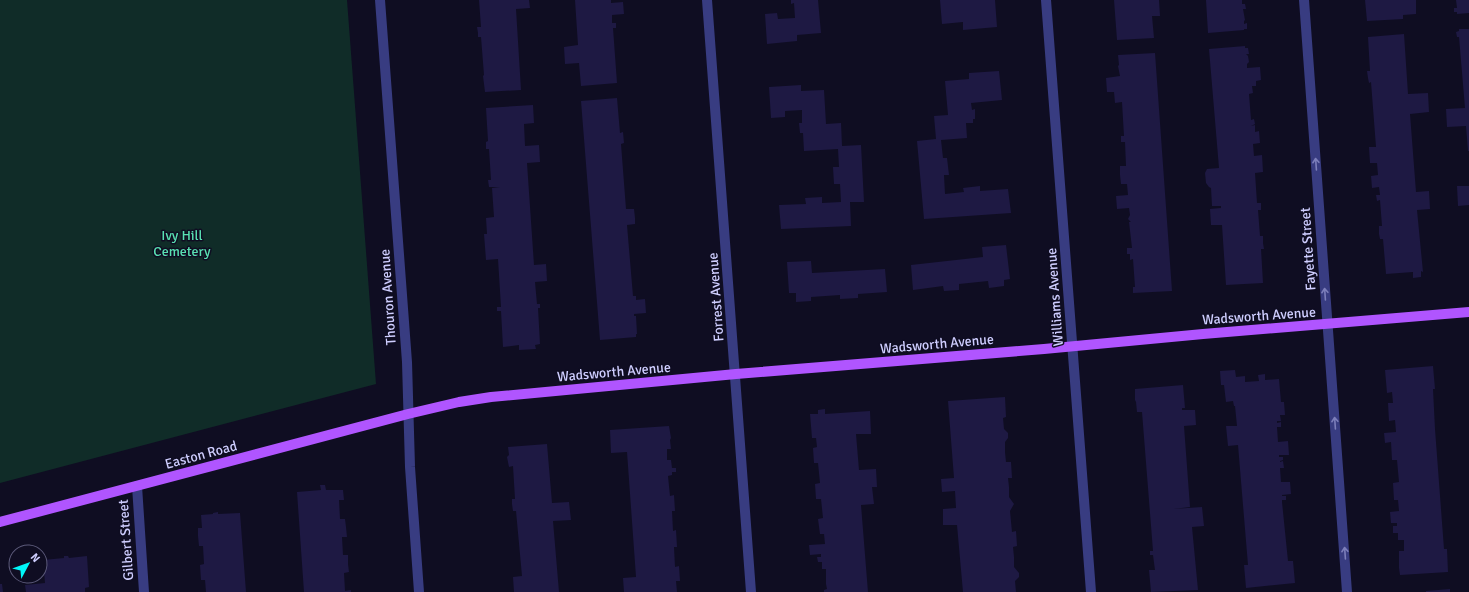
<svg xmlns="http://www.w3.org/2000/svg" width="1469" height="592" font-family="Signika,sans-serif">
<rect width="100%" height="100%" fill="#0f0d22"/>
<polygon fill="#102c28" points="0,0 347,0 376,384 0,483"/>
<g fill="#1e1943">
<polygon points="479,0 529,0 530,8 516,9 521,90 485,92 483,76 484,75 481,37 478,37 478,33 477,27 481,27"/>
<polygon points="575,0 611,0 611,3 623,2 624,14 612,15 612,23 616,23 616,28 613,28 617,83 581,86 579,63 565,64 564,47 578,45"/>
<polygon points="791,0 818,0 821,33 797,35 797,41 767,44 765,14 777,13 778,19 795,18 794,3 791,4"/>
<polygon points="940,0 995,0 997,27 963,30 963,22 942,24"/>
<polygon points="1114,0 1159,0 1160,16 1152,16 1154,38 1117,40"/>
<polygon points="1206,0 1242,0 1242,4 1245,4 1246,9 1243,9 1245,20 1244,21 1244,24 1247,23 1247,29 1244,29 1244,30 1208,33"/>
<polygon points="1365,0 1416,0 1416,14 1403,15 1403,19 1367,21"/>
<polygon points="1456,0 1469,0 1469,13 1457,14 1457,12 1454,12 1454,8 1457,8"/>
<polygon points="1459,29 1469,29 1469,151 1468,151 1466,126 1447,127 1446,109 1465,108 1459,37 1457,37 1456,32 1459,31"/>
<polygon points="1404,34 1408,94 1428,93 1429,112 1410,114 1416,192 1429,191 1430,209 1417,210 1423,272 1421,271 1421,277 1413,278 1413,272 1386,274 1383,239 1380,239 1379,234 1379,226 1382,226 1380,200 1377,201 1376,195 1380,195 1379,187 1372,188 1371,176 1378,175 1377,163 1370,163 1369,147 1376,147 1371,82 1369,83 1368,78 1367,71 1370,71 1368,37"/>
<polygon points="1245,46 1245,48 1248,48 1249,54 1246,54 1248,56 1249,62 1247,64 1247,68 1260,67 1261,80 1256,81 1256,86 1252,86 1253,93 1249,94 1251,120 1254,119 1255,124 1251,126 1255,125 1255,132 1259,131 1260,143 1253,144 1254,156 1262,155 1263,172 1255,173 1257,203 1261,203 1261,210 1258,210 1260,236 1263,236 1263,243 1264,249 1261,249 1263,283 1226,285 1222,225 1211,225 1210,209 1221,208 1221,206 1212,206 1211,188 1209,187 1206,183 1205,173 1207,169 1219,168 1209,49"/>
<polygon points="1155,53 1172,291 1133,293 1133,287 1135,287 1133,259 1130,260 1130,254 1127,254 1127,248 1132,248 1129,222 1131,222 1128,219 1130,215 1129,208 1117,209 1116,196 1128,195 1127,184 1121,184 1120,175 1120,166 1126,166 1125,142 1121,142 1121,136 1124,136 1122,102 1115,103 1114,92 1107,92 1106,78 1120,76 1118,66 1119,65 1118,55"/>
<polygon points="999,71 1002,100 971,103 972,110 975,109 975,119 973,119 973,123 966,123 967,138 941,140 943,158 947,158 949,175 944,175 945,194 964,192 963,188 980,186 980,191 1008,189 1011,213 924,219 917,141 936,139 934,116 948,115 945,81 969,79 969,73"/>
<polygon points="801,85 801,91 824,90 826,124 841,123 842,146 861,145 864,202 850,202 851,226 781,229 779,205 806,204 805,198 822,197 822,203 841,202 840,184 834,184 833,167 839,167 838,149 804,151 803,133 800,133 799,123 802,123 802,110 785,111 785,117 771,118 769,87"/>
<polygon points="617,98 620,133 623,132 624,143 621,144 626,209 634,209 635,218 635,224 627,225 633,296 636,296 636,300 645,299 646,313 634,314 634,316 636,316 637,334 636,334 636,337 600,340 581,101"/>
<polygon points="533,105 534,123 524,124 525,146 539,145 540,162 527,163 534,265 546,264 547,281 535,282 537,304 540,304 540,308 538,308 540,344 535,345 536,349 519,350 519,345 503,347 501,311 497,311 497,307 501,307 498,259 486,260 484,234 487,234 486,218 494,217 492,188 500,187 489,187 488,180 491,180 489,149 486,149 486,142 488,141 486,108"/>
<polygon points="1457,186 1469,186 1469,205 1458,206"/>
<polygon points="1006,245 1010,279 1004,280 1004,286 989,288 988,281 959,284 959,290 944,291 943,286 913,290 911,265 983,257 982,247"/>
<polygon points="811,261 812,273 885,269 887,292 858,294 858,298 840,299 840,295 811,297 811,301 796,302 796,293 789,293 787,262"/>
<polygon points="1433,366 1435,389 1433,389 1435,429 1444,549 1447,549 1448,572 1400,575 1399,568 1399,551 1404,551 1404,540 1398,540 1398,533 1393,533 1393,526 1397,526 1397,523 1391,523 1390,512 1399,511 1398,500 1394,500 1393,483 1399,482 1397,460 1392,460 1391,442 1385,443 1384,433 1396,432 1395,420 1389,421 1388,403 1393,403 1392,392 1387,393 1385,370"/>
<polygon points="1235,370 1236,377 1245,376 1245,382 1259,381 1258,375 1265,374 1265,380 1279,379 1281,402 1284,402 1285,415 1280,415 1281,421 1277,421 1277,423 1281,422 1281,427 1277,427 1278,442 1288,441 1289,455 1279,455 1279,457 1283,457 1283,460 1280,461 1280,462 1283,461 1284,468 1280,468 1281,482 1290,482 1291,494 1282,495 1282,496 1286,496 1286,500 1282,500 1282,502 1288,561 1293,561 1295,583 1246,588 1244,565 1248,565 1238,445 1228,446 1226,426 1237,426 1235,406 1234,406 1233,401 1226,402 1224,385 1221,385 1220,371"/>
<polygon points="1183,385 1185,408 1182,408 1182,410 1195,410 1196,425 1184,426 1190,507 1173,509 1202,507 1204,526 1192,527 1198,590 1151,592 1149,570 1155,570 1153,555 1150,555 1150,551 1153,551 1142,412 1137,412 1136,402 1135,400 1135,389"/>
<polygon points="1005,397 1006,417 1003,418 1004,429 1008,433 1008,438 1005,442 1005,452 1006,462 1011,462 1012,478 1008,478 1009,487 1009,497 1014,504 1010,511 1012,532 1016,531 1017,546 1013,547 1014,557 1014,567 1019,573 1019,577 1015,581 1016,592 963,592 957,525 943,525 943,509 956,508 955,491 942,492 941,479 954,478 948,401"/>
<polygon points="825,409 825,414 870,411 871,434 856,434 859,470 876,469 877,487 872,487 874,504 861,505 868,592 824,592 824,590 827,589 826,584 826,569 822,569 822,562 818,562 817,557 821,557 821,554 810,555 809,545 825,544 824,534 820,534 818,519 823,518 821,499 816,499 815,484 820,483 818,463 814,463 813,448 817,447 816,438 812,438 810,414 818,414 818,410"/>
<polygon points="669,426 671,438 670,440 671,449 667,449 667,460 671,460 672,468 676,468 676,472 672,472 672,475 668,476 670,496 674,495 675,511 672,511 673,531 676,530 677,547 674,547 675,567 679,566 680,581 676,581 677,592 624,592 623,578 636,577 627,452 611,453 610,430"/>
<polygon points="547,444 552,503 569,502 571,520 553,521 559,592 514,592 513,577 522,576 516,511 513,511 512,504 512,499 515,499 513,466 509,467 507,457 509,455 508,447"/>
<polygon points="320,485 325,485 326,490 343,490 344,500 339,500 340,519 345,519 346,527 347,537 342,537 343,555 348,555 348,564 349,572 344,573 345,591 351,590 351,592 304,592 297,492 321,490"/>
<polygon points="218,512 218,514 240,513 246,592 206,592 205,580 201,580 200,565 204,564 203,546 199,546 198,536 198,528 202,528 201,515 213,514 213,513"/>
<polygon points="64,556 68,556 69,558 87,556 89,587 85,588 85,592 26,592 25,585 45,583 43,560 64,558"/>
<polygon points="0,584 2,584 3,592 0,592"/>
<polygon points="1450,589 1450,592 1426,592 1426,591"/>
</g>
<g fill="none" stroke-linecap="round" stroke-linejoin="round">
<g stroke="#383c81" stroke-width="10">
<polyline points="380,0 407,362 410,467 419,592"/>
<polyline points="707,0 751,592"/>
<polyline points="1046,0 1091,592"/>
<polyline points="1304,0 1347,592"/>
<polyline points="137,486 144,592"/>
</g>
<polyline stroke="#b055ff" stroke-width="10" points="0,522 408,414 459,402 491,397 736,374 1044,349 1203,334 1469,312"/>
</g>
<defs><path id="oneway-shaft" d="M-6 0H5M1.5-3L5.5 0L1.5 3" fill="none" stroke-width="1.6" stroke-linecap="round" stroke-linejoin="round"/></defs>
<g stroke="#7c7eba">
<use href="#oneway-shaft" transform="translate(1316 164) rotate(-94)"/>
<use href="#oneway-shaft" transform="translate(1325 294) rotate(-94)"/>
<use href="#oneway-shaft" transform="translate(1335 423) rotate(-94)"/>
<use href="#oneway-shaft" transform="translate(1345 553) rotate(-94)"/>
</g>
<g text-anchor="middle" dominant-baseline="central" stroke-width="3" stroke-linejoin="round" paint-order="stroke">
<g font-size="14" fill="#59e0b2" stroke="#0f0d22">
<text x="182" y="235">Ivy Hill<tspan x="182" dy="16">Cemetery</tspan></text>
</g>
<g font-size="14" fill="#cfceff" stroke="#0f0d22">
<text transform="translate(1308 249) rotate(-94)">Fayette Street</text>
<text transform="translate(388 297) rotate(-94)">Thouron Avenue</text>
<text transform="translate(716 297) rotate(-94)">Forrest Avenue</text>
<text transform="translate(1055 297) rotate(-94)">Williams Avenue</text>
<text transform="translate(1259 316) rotate(-4)">Wadsworth Avenue</text>
<text transform="translate(937 344) rotate(-5)">Wadsworth Avenue</text>
<text transform="translate(614 372) rotate(-5)">Wadsworth Avenue</text>
<text transform="translate(201 455) rotate(-15)">Easton Road</text>
<text transform="translate(126 540) rotate(-94)">Gilbert Street</text>
</g>
</g>
<g transform="translate(28 564) rotate(49)"><circle r="19" fill="#0f0d22" stroke="#5c5a7a"/>
<path d="M0-3L7 15L0 10L-7 15Z" fill="#00f7f9"/>
<text y="-6" font-size="11" font-weight="bold" text-anchor="middle" fill="#cfceff">N</text>
</g>
</svg>
